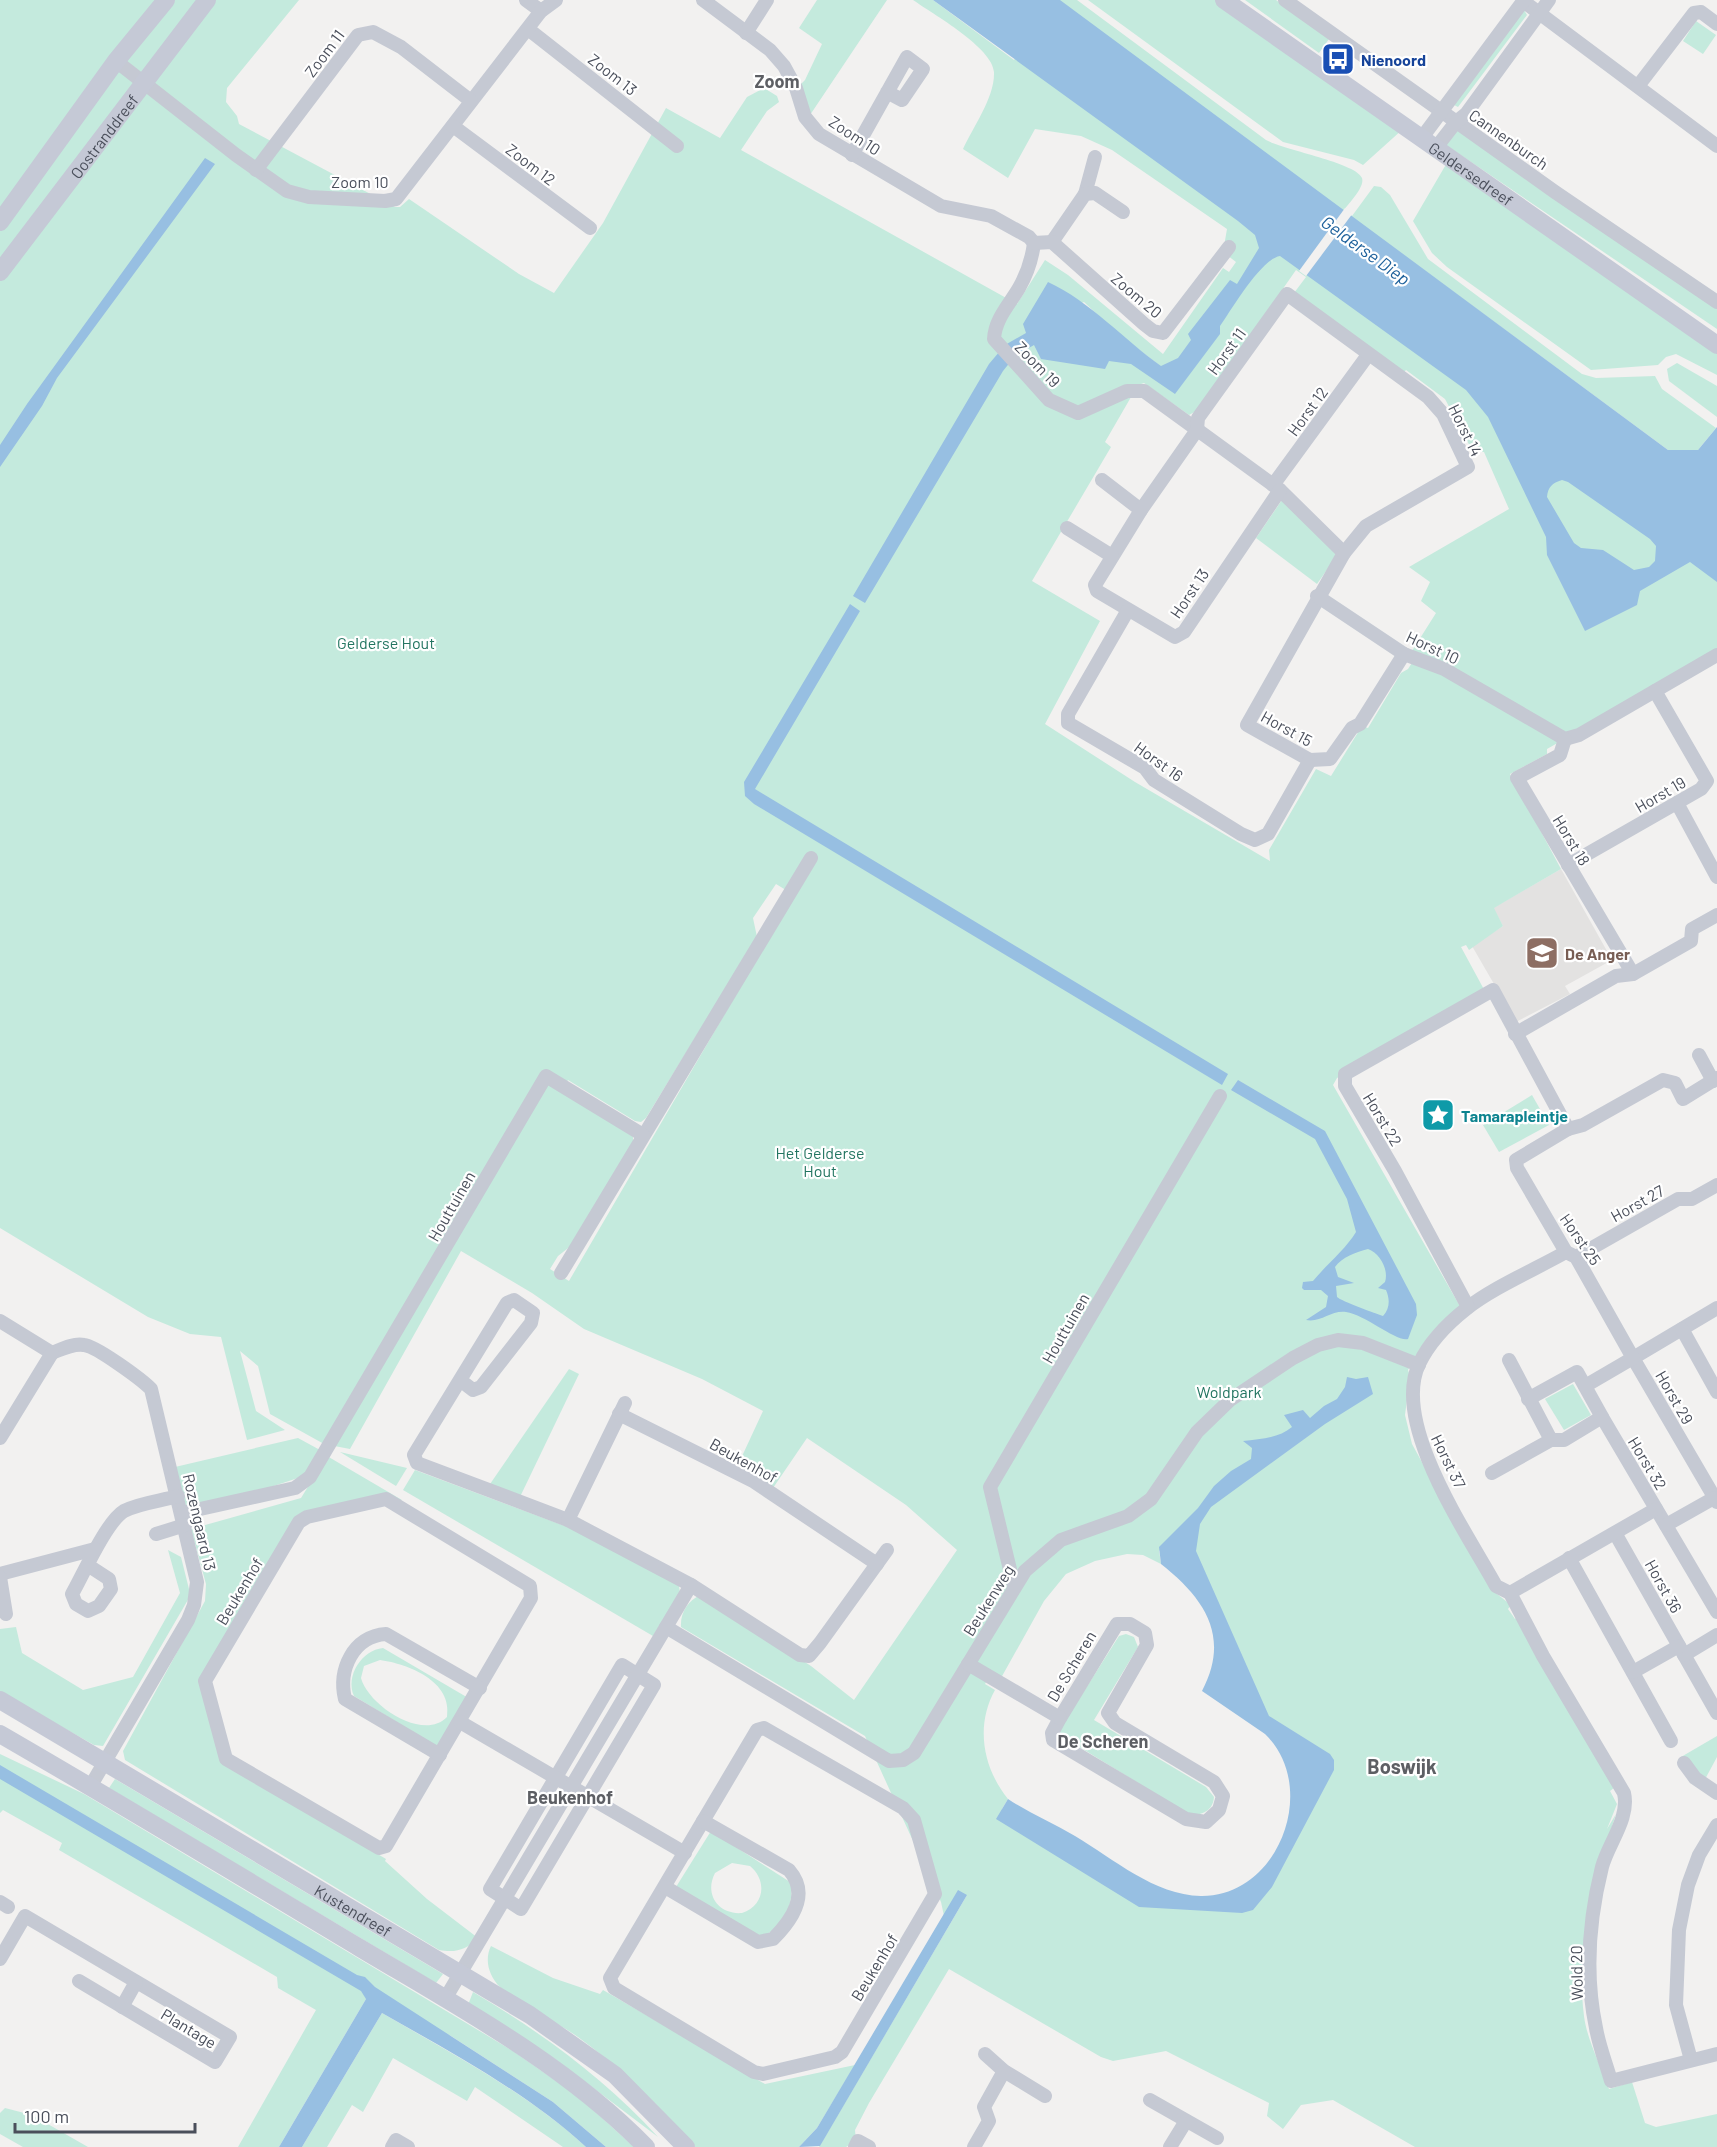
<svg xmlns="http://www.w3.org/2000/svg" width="1717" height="2147" font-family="Barlow,sans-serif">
<rect width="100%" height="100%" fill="#f2f1f0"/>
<polygon fill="#e3e2e1" points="1561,869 1612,960 1565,986 1570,994 1516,1022 1472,946 1503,926 1493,908"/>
<g fill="#c4eadd" fill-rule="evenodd">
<path d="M 0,0 L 299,0 L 227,88 L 226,102 L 237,116 L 239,124 L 395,207 L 400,207 L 409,199 L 519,274 L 554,293 L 603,223 L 666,108 L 720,138 L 747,97 L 764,88 L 777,96 L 779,102 L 767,111 L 741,150 L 1017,304 L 1045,260 L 1068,275 L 1163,354 L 1223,268 L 1229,272 L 1236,262 L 1223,252 L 1227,229 L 1112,150 L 1081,136 L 1035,129 L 1008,178 L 963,149 C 973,127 995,97 994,72 C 993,48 933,14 913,0 L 933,0 L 1014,60 L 1060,0 L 1077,0 L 1266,140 C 1284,150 1357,163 1362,178 C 1365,187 1349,203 1344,210 L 1352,216 L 1374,186 L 1381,187 L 1390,195 L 1428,259 L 1582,374 L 1596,378 L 1655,376 L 1662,389 L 1716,428 L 1698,450 L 1668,450 L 1379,237 L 1337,295 L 1344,301 L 1671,456 L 1696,456 L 1717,430 L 1717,652 L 1547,749 L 1547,754 L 1510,774 L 1561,869 L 1494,908 L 1503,926 L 1469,950 L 1466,945 L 1461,947 L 1487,995 L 1415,1033 L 1337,1078 L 1333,1085 L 1461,1308 C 1435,1323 1422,1344 1408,1370 L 1410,1376 L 1405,1415 L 1412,1444 L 1492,1590 L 1511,1605 L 1508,1609 L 1515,1619 L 1519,1615 L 1614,1788 L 1610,1791 L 1617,1804 L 1607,1829 L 1616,1814 C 1595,1880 1575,1945 1584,2016 C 1587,2040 1601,2066 1609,2089 L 1632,2082 L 1645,2123 L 1656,2127 L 1717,2114 L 1717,2147 L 1415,2147 L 1333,2100 L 1301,2105 L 1283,2129 L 1267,2116 L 1269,2103 L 1166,2051 L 1113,2061 L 1101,2057 L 949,1969 L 869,2103 L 855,2130 L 856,2141 L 846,2147 L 819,2147 L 967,1895 L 944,1916 L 941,1902 L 865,1736 L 681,1627 C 680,1613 688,1600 701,1595 L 811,1666 L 854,1700 L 957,1550 L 906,1505 L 807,1438 L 773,1488 L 737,1467 L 763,1411 L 702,1379 L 584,1329 L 532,1293 L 461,1251 L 350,1449 L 324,1444 L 270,1414 L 258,1366 L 240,1351 L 256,1411 L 285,1430 L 247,1440 L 221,1337 L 190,1334 L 148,1317 L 0,1228 ZM 1296,270 L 1306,277 L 1294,293 L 1403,373 L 1406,370 L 1445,399 L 1473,452 L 1484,452 L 1509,509 L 1409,567 L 1430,582 L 1421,601 L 1436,613 L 1412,651 L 1417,655 L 1408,669 L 1401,673 L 1368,728 L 1362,726 L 1331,776 L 1316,769 L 1269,850 L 1270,861 L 1135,782 L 1045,724 L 1100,621 L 1032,581 L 1111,447 L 1105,442 L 1138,385 L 1144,383 L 1189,415 L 1198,410 ZM 1084,302 L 1116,332 L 1159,365 L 1157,367 L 1045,319 ZM 776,884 L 794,895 L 569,1281 L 550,1269 L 558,1256 L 572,1245 L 633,1142 L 633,1137 L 627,1131 L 560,1092 L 568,1080 L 635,1121 L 641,1122 L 646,1118 L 757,937 L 753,918 ZM 1159,1550 L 1222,1627 L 1271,1726 L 1306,1814 L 1243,1899 L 1143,1894 L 1002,1809 L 1008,1799 C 983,1768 975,1726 995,1690 L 985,1684 L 992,1672 L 1001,1678 L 1044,1601 L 1066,1574 L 1095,1561 L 1127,1554 L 1143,1555 L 1161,1564 Z"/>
<polygon points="817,0 887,0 810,115 798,87 805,80 822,44 799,28"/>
<polygon points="1088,0 1220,0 1403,129 1363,165 1354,160 1283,142"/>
<polygon points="1245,0 1276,0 1329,39 1319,53"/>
<polygon points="1524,10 1527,15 1458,107 1454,105"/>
<polygon points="1696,21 1716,35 1703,54 1683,41"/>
<polygon points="1457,129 1717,307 1717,329 1446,145"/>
<polygon points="1448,161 1717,348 1717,375 1676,354 1666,357 1658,365 1591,370 1447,267 1432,253 1413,221"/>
<polygon points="1677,363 1717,386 1717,417 1669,381 1667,369"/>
<polygon points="1284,497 1338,554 1317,584 1256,538"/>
<polygon points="1532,1095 1549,1125 1499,1152 1483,1125"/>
<polygon points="569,1369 579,1374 519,1499 488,1487"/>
<polygon points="1573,1384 1591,1415 1564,1430 1545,1399"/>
<polygon points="298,1438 320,1450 304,1476 188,1514 175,1467"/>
<polygon points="340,1452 407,1468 396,1486"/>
<path d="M 327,1456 L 402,1500 L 322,1512 L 306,1521 L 207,1682 L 233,1768 L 386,1859 L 385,1861 L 427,1899 L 478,1938 C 466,1950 456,1953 439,1950 L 125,1760 L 123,1751 L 205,1601 L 206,1584 L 191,1529 L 301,1498 Z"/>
<polygon points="415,1470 573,1529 678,1581 680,1592 653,1636 403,1490"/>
<polygon points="168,1550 181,1557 189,1589 189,1598 103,1746 94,1745 0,1692 0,1629 16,1627 22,1653 83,1690 133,1677 180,1593"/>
<path d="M 1126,1634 L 1134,1637 L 1138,1647 L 1094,1720 L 1206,1787 L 1214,1797 C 1213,1811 1202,1815 1190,1815 L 1060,1735 L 1060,1729 L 1119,1636 Z"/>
<path d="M 383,1648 L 470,1699 L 441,1749 L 354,1696 C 345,1676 362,1650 383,1648 ZM 380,1660 C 408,1664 453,1681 447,1717 C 423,1742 368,1705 361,1678 L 364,1666 Z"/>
<polygon points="1717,1736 1717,1757 1703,1783 1688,1768 1681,1757"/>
<polygon points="0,1754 84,1794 513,2051 579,2097 634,2147 606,2147 553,2102 451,2036 366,1999 279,2147 238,2147 316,2010 278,1988 277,1977 59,1850 62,1843 3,1810 0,1813"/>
<polygon points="115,1779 443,1974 436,1983 109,1788"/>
<path d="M 711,1831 L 790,1882 C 796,1903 782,1932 759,1937 L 676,1887 ZM 732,1863 L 750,1866 C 768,1881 764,1906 742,1913 C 718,1915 704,1894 715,1873 Z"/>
<path d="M 491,1946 L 553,1978 L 600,1994 L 603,1990 L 765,2084 L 855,2065 L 817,2128 L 799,2147 L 695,2147 C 661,2107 621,2068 578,2037 C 555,2021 520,2005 500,1987 C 489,1976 484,1960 491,1946 Z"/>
<path d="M 473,1992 C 542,2033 604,2078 658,2137 L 555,2059 L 468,2005 Z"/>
<path d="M 382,2013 C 452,2054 526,2092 586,2147 L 563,2147 L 475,2087 L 467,2101 L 393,2058 L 363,2112 L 352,2105 L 327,2147 L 302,2147 Z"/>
<polygon points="5,2108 32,2115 88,2147 23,2147 0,2134 0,2113"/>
</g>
<g fill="#97bfe2" fill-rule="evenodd">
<path d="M 933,0 L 1060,0 L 1668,450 L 1698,450 L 1717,427 L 1717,582 L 1690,562 L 1640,591 L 1637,605 L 1585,631 L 1547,555 L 1546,537 L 1488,417 L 1466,390 L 1280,256 C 1261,259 1232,309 1220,326 L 1220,334 L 1175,394 L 1131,364 L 1109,361 L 1105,369 L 1041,359 L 1034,345 L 1015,356 L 1003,371 L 865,603 L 853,596 L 989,364 L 1005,345 L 1026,333 L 1023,324 L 1048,282 C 1091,302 1123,339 1161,366 L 1178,358 L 1191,340 L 1188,334 L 1230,280 L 1237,284 L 1259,248 L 1255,235 L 1238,221 ZM 1562,480 L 1568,482 L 1650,539 L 1656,546 L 1655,561 L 1649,567 L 1634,570 L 1603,550 L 1581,548 L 1574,543 L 1547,497 C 1548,487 1552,483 1562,480 Z"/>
<polygon points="205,158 215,164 57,378 42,406 0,467 0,445 27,404"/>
<polygon points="850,604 860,611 755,789 1228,1074 1222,1085 754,804 745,796 744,782"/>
<path d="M 1238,1080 L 1325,1131 L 1416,1304 L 1417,1315 L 1408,1339 C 1396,1342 1366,1315 1346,1312 C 1331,1310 1321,1323 1306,1320 L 1326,1307 L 1328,1296 L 1321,1290 L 1304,1290 L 1302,1288 L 1303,1282 L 1313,1281 C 1327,1264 1345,1250 1356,1232 L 1347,1199 L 1315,1139 L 1231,1090 ZM 1368,1249 C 1380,1253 1389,1270 1385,1282 L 1378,1288 L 1386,1290 C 1390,1299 1390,1309 1383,1316 C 1377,1314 1341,1301 1337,1297 L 1336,1286 L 1354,1283 L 1338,1277 L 1335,1267 C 1342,1257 1356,1252 1368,1249 Z"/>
<path d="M 1347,1377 L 1356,1379 L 1368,1377 L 1373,1394 L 1325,1424 L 1211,1507 L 1200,1524 L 1196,1551 L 1269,1716 L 1330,1754 L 1334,1760 L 1334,1770 L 1272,1887 L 1253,1910 L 1242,1913 L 1139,1907 L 996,1819 L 1008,1799 C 1029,1813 1053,1823 1075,1836 C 1114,1859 1154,1895 1201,1896 C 1279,1897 1320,1787 1265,1734 L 1202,1691 C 1231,1636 1204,1598 1161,1564 L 1159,1547 L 1198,1508 L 1214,1486 L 1231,1471 L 1251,1459 L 1252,1448 L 1243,1441 C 1261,1439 1279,1438 1292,1427 L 1284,1415 L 1303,1410 L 1310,1418 L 1324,1406 L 1337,1399 L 1345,1387 Z"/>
<path d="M 0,1765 L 357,1975 L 365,1977 L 375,1987 L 553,2102 L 606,2147 L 586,2147 C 526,2092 452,2053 382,2013 L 302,2147 L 279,2147 L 366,1999 L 361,1991 L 0,1779 Z"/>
<polygon points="958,1890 967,1895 820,2146 799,2147 817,2128"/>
</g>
<polygon fill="#f2f1f0" points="1345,208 1353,213 1306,276 1299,271"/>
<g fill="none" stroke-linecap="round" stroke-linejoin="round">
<g stroke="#c5c9d3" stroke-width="14">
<polyline points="526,0 541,11"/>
<polyline points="703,0 770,50 784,66 796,88 805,117 819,134 941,206 991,216 1029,237 1034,243"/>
<polyline points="1285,0 1555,192 1717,302"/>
<polyline points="1523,1 1717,146"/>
<polyline points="528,29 677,146"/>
<polyline points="746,33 767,0"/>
<polyline points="116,61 236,155 287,191 309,197 385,201 396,199 541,11 556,0"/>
<polyline points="1638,86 1694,13 1701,12 1717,24"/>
<polyline points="453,126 590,228"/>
<polyline points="1421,139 1524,0"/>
<polyline points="1435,149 1456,122 1466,114 1549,0"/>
<polyline points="852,155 907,57 923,69 902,100 887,92"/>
<polyline points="256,170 358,35 373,32 401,47 471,101"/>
<polyline points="1085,194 1095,157"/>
<polyline points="1052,242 1085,194 1095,193 1123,212"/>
<path d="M 1034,243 C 1032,259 1027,274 1019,288 C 1009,305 995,319 994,339 L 1049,400 L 1078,413 L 1127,391 L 1144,391 L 1280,490 L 1344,553 L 1247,725 L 1310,760 L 1330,759 L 1352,728 L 1360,724 L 1404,654"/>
<polyline points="1034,243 1052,242 1144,324 1153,331 1163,333 1229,247"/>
<polyline points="1102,480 1141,510"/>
<polyline points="1273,485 1368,355"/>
<polyline points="1280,490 1184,632 1175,637 1097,591 1095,585 1141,510 1197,430 1198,418 1287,294 1428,397 1443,414 1468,467 1366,526 1344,553"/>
<polyline points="1067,528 1112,556"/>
<polyline points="1317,596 1404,654 1444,669 1565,739 1579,735 1717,655"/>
<polyline points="1128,610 1068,714 1068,723 1145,768 1154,780 1241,834 1255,840 1268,834 1310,760"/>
<polyline points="1565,739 1560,755 1517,778 1633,974"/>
<polyline points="1677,803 1717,877"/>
<polyline points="1568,865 1701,789 1707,781 1655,691"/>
<polyline points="1515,1034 1616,976 1633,974 1691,941 1692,929 1717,915"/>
<polyline points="1699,1055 1713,1081"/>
<path d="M 1566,1252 C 1536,1269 1492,1288 1466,1309 C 1447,1324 1430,1341 1419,1364 C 1391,1424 1467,1533 1496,1586 L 1510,1593 L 1543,1656 L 1624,1793 C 1630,1818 1608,1844 1602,1867 C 1589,1919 1585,1976 1596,2028 C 1599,2046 1606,2063 1611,2081 L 1717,2054"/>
<polyline points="1576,1257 1678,1199 1692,1199 1717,1185"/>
<polyline points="561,1273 811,858"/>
<polyline points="1468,1307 1395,1171 1345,1086 1345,1074 1493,990 1568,1129"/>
<polyline points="1717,1308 1633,1358 1717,1502"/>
<polyline points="0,1321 52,1353"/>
<polyline points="1682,1329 1717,1392"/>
<path d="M 52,1353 C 62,1349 73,1343 84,1345 C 96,1346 141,1379 151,1389 L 197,1582 L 194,1605 L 188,1620 L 90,1787"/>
<polyline points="1509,1360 1551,1440"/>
<polyline points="460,1380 473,1390 481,1387 531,1323 533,1313 514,1300 507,1303 414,1455 417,1463 568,1520"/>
<polyline points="1585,1386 1633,1358 1576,1257 1566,1252 1517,1168 1516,1160 1568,1129 1583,1125 1663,1080 1675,1083 1683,1099 1717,1078"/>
<polyline points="1528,1399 1577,1372 1602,1417"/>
<polyline points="625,1403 568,1520 691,1585 800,1655 809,1656 820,1643 887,1550"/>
<polyline points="619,1414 753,1481 877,1564"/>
<polyline points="0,1438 52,1353"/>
<polyline points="1492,1473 1551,1440 1564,1440 1602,1417 1717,1612"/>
<polygon points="386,1499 530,1586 531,1598 386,1846 379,1848 226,1759 205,1681 299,1522 307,1517"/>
<polyline points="182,1513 295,1488 310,1477 546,1076 643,1135"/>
<polyline points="1666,1525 1714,1498"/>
<polyline points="1615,1533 1717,1713"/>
<polyline points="156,1534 185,1525"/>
<polyline points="1569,1558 1671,1741"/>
<path d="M 89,1566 L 109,1579 L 111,1589 L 99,1606 L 88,1611 L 76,1604 L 72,1594 C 83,1575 106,1522 124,1511 C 139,1503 161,1501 178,1496"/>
<polyline points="0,1574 95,1549"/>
<polyline points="0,1577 6,1614"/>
<polyline points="1014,1586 990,1487 1220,1096"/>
<polyline points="1510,1593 1656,1509"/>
<polygon points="1117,1624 1130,1624 1145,1633 1147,1645 1108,1713 1115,1723 1214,1782 1223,1796 1219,1810 1206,1822 1186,1819 1053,1740 1052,1733 1060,1718"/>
<polyline points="666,1627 889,1761 903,1760 914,1753 1025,1571 1061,1540 1128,1516 1151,1499 1197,1432 1230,1400 1293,1358 1318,1345 1338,1340 1363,1343 1419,1365"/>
<polyline points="1684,1655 1717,1635"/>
<polyline points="968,1664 1060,1718"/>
<polygon points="622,1665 654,1685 521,1909 490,1889"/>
<polyline points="1633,1672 1679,1646"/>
<polyline points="460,1722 685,1853"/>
<polygon points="764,1728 903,1808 914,1820 935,1894 842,2052 835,2057 763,2074 754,2072 614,1988 610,1978 757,1730"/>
<path d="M 440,1755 L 345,1699 C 338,1670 353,1636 386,1634 L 480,1688"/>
<polyline points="1684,1763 1695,1778 1717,1793"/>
<path d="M 665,1887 L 758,1942 L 773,1939 C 792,1920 810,1894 789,1870 L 703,1821"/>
<polyline points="0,1902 8,1907"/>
<polyline points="0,1959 25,1916 230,2037 215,2062 79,1981"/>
<polyline points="445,1999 691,1585"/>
<polyline points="122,2007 136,1982"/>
<polyline points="985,2054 1004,2071 1045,2096"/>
<polyline points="1691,2060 1676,2005 1679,1930 1688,1885 1699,1855 1717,1825"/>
<polyline points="1150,2100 1217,2138"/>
<polyline points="392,2147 396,2140 408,2147"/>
<polyline points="855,2147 858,2141 869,2147"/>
<polyline points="974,2147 989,2121 984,2107 1004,2071"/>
<polyline points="1170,2147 1186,2121"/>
</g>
<g stroke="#c5c9d6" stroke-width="18">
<path id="s1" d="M 1224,0 L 1717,345"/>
<polyline points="0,222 116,61 166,0"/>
<path id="s2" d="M 0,272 L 207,0"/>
<path id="s3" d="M 0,1700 L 530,2015 L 615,2075 L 686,2147"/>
<path d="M 0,1734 C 121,1804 240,1876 360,1948 C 459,2007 565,2064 646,2147"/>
</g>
</g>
<defs>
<symbol id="bus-square" viewBox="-11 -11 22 22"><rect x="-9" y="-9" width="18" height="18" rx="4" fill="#1a4fb4" stroke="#fff"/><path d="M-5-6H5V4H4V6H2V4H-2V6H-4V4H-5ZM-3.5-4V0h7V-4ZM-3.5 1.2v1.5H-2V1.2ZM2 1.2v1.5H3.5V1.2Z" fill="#fff"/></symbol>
<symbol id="school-square" viewBox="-11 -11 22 22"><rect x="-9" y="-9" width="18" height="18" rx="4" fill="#8d6e63" stroke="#fff"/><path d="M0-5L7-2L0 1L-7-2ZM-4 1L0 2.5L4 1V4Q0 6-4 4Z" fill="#fff"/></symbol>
<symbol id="sight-square" viewBox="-11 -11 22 22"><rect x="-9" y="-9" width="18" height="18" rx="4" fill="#0f9aa8" stroke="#fff"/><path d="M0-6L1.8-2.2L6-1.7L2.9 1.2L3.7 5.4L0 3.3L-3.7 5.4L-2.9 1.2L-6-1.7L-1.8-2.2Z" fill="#fff"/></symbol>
</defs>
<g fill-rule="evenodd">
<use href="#bus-square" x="1319" y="40" width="38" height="38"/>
<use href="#school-square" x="1523" y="934" width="38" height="38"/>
<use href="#sight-square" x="1419" y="1096" width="38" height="38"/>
</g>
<g text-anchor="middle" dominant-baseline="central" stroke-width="4.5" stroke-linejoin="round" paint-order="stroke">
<g font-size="16" fill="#4a4f5b" stroke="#fff">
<text transform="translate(324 53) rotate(-53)">Zoom 11</text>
<text transform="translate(613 74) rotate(38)">Zoom 13</text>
<text stroke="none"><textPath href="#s2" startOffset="171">Oostranddreef</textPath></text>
<text transform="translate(855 135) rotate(33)">Zoom 10</text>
<text transform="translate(1509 139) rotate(35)">Cannenburch</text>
<text transform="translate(531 164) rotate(37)">Zoom 12</text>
<text stroke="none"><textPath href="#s1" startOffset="302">Geldersedreef</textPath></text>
<text x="360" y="181">Zoom 10</text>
<text transform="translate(1137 295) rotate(40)">Zoom 20</text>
<text transform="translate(1226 351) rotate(-54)">Horst 11</text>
<text transform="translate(1038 364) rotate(46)">Zoom 19</text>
<text transform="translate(1307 411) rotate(-54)">Horst 12</text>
<text transform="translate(1466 430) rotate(64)">Horst 14</text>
<text transform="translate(1189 593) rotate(-56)">Horst 13</text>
<text transform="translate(1433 647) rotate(25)">Horst 10</text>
<text transform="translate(1287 728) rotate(29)">Horst 15</text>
<text transform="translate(1159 761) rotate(36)">Horst 16</text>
<text transform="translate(1660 794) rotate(-30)">Horst 19</text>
<text transform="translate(1572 840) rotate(59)">Horst 18</text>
<text transform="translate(1383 1119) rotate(59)">Horst 22</text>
<text transform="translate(1637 1203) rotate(-29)">Horst 27</text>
<text transform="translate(451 1206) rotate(-60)">Houttuinen</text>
<text transform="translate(1581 1239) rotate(55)">Horst 25</text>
<text transform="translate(1065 1328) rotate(-60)">Houttuinen</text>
<text transform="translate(1675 1397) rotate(60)">Horst 29</text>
<text transform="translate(744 1460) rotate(29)">Beukenhof</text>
<text transform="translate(1449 1461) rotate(64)">Horst 37</text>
<text transform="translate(1648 1463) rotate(59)">Horst 32</text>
<text transform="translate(200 1522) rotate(77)">Rozengaard 13</text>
<text transform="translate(1664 1586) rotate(61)">Horst 36</text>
<text transform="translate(239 1591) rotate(-59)">Beukenhof</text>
<text transform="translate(988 1600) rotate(-58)">Beukenweg</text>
<text transform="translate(1071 1666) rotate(-59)">De Scheren</text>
<text stroke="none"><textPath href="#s3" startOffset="411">Kustendreef</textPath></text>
<text transform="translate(874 1967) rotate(-59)">Beukenhof</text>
<text transform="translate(1576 1973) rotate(-91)">Wold 20</text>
<text transform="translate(189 2028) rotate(31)">Plantage</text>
</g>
<g font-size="16" font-weight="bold" fill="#164399" stroke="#fff" text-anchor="start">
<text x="1361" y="59">Nienoord</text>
</g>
<g font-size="16" fill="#237561" stroke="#fff">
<text x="386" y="642">Gelderse Hout</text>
<text x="820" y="1152">Het Gelderse<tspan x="820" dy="18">Hout</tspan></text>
<text x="1229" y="1391">Woldpark</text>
</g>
<g font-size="16" font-weight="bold" fill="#785e54" stroke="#fff" text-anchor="start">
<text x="1565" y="953">De Anger</text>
</g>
<g font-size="16" font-weight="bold" fill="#0d838f" stroke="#fff" text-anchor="start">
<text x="1461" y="1115">Tamarapleintje</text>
</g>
<g font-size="18" font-weight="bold" fill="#5d5f64" stroke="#fff">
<text x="777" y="81">Zoom</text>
<text x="1103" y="1741">De Scheren</text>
<text x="570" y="1797">Beukenhof</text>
</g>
<g font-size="18" font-style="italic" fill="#1e619b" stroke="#fff">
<text transform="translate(1366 250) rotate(36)">Gelderse Diep</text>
</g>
<g font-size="20" font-weight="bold" fill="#5d5f64" stroke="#fff">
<text x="1402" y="1766">Boswijk</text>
</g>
</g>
<path d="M15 2123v9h180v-9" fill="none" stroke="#4a4f5b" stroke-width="3"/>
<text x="24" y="2123" font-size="18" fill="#4a4f5b" stroke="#ffffff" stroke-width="4.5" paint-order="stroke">100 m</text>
</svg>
